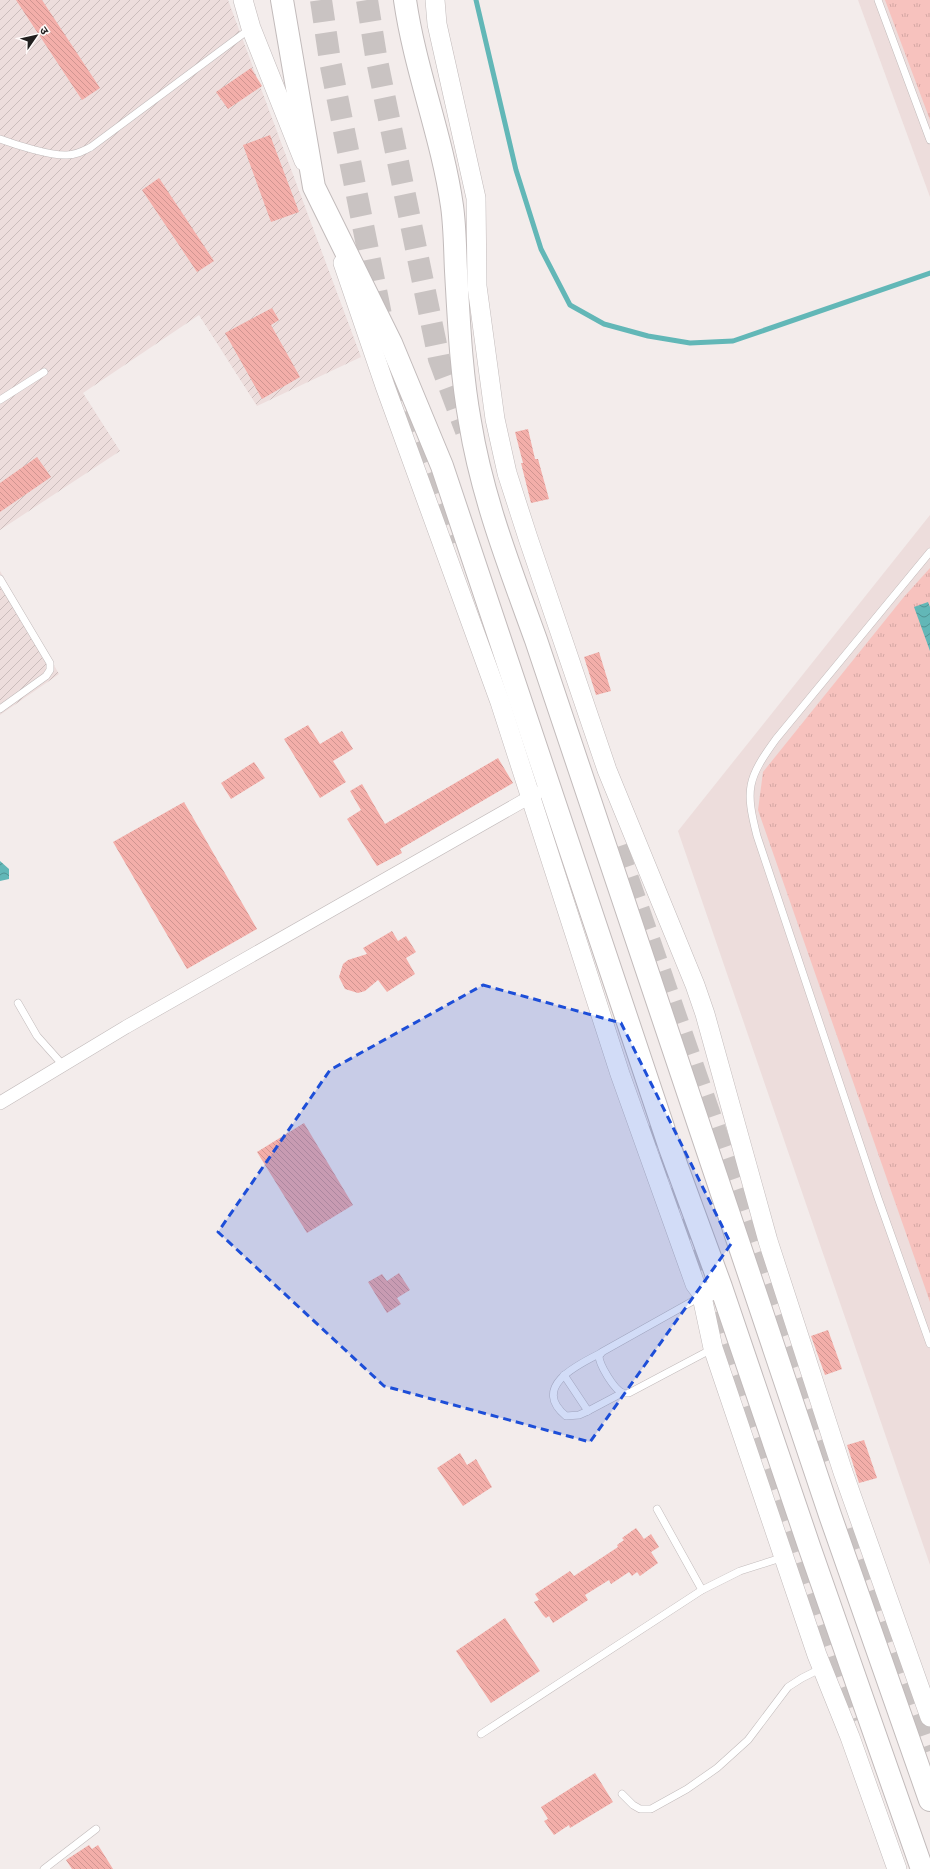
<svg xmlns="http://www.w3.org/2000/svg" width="930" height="1869" font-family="Lato,'Noto Sans Devanagari',sans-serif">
<defs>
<pattern id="industrial-furrows" width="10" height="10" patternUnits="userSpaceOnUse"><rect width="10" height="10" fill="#eddddc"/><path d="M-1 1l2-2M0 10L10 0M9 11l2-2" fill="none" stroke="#cbbdbc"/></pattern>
<pattern id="grass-tufts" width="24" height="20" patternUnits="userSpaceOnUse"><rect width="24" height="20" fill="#f7c2be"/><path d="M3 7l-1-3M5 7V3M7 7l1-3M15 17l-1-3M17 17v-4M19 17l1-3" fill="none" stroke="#d3a6a3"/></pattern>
<pattern id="water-waves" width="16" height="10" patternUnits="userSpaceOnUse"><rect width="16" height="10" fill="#62b7b7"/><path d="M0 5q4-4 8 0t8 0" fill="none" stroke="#509494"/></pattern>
<pattern id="building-back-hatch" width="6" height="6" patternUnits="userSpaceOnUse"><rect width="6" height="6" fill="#f3aea9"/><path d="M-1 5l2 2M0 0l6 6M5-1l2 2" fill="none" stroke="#d09591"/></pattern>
</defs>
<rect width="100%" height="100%" fill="#f3eceb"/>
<g fill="#eddddc">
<polygon points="858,0 930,0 930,197"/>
<polygon points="930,515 930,1565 678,831"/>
</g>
<g fill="url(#industrial-furrows)">
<polygon points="0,0 228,0 361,357 257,406 199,315 83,393 120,451 0,530"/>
<polygon points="0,571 59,674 0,715"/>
</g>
<g fill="url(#grass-tufts)">
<polygon points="885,0 930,0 930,120"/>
<polygon points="930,568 930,1302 758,810 763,772 903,598"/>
</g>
<g fill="url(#water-waves)">
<polygon points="928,602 930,607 930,651 914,607"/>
<polygon points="0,861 9,869 9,879 0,881"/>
</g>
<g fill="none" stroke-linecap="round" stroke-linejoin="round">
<polyline stroke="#62b7b7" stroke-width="5" points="476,0 516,170 541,249 570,305 604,324 648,336 690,343 733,341 930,273"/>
</g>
<g fill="url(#building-back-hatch)">
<polygon points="16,0 42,0 100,88 82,100"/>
<polygon points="251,68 262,86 228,109 216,92"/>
<polygon points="270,135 299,212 271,222 243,145"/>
<polygon points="159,178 214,261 197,272 142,190"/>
<polygon points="272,308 279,320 271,325 300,377 262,399 225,333"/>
<polygon points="528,429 535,459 538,459 549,499 531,503 521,463 523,463 515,432"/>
<polygon points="37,457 51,477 0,512 0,483"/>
<polygon points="599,652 611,691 596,695 584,657"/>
<polygon points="308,725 320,744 342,731 353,749 333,761 346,782 320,798 284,739"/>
<polygon points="498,758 513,783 400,849 402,853 377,866 347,819 361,810 350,791 362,784 385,824"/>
<polygon points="254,762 265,778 231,799 221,783"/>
<polygon points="184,802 257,929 187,969 113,842"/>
<polygon points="392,931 398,941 406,936 416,952 406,958 415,974 387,992 378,980 365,991 358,993 345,989 339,977 343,964 348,960 367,954 363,948"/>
<polygon points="304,1123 353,1205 307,1233 257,1152"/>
<polygon points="399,1273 410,1290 397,1298 401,1304 387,1313 368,1282 382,1274 387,1281"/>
<polygon points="828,1330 842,1369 825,1375 811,1336"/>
<polygon points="864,1440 877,1478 859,1483 847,1445"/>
<polygon points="460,1453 467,1465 476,1459 492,1487 463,1506 437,1468"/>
<polygon points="636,1528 644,1539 651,1534 659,1547 651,1552 658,1563 640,1576 637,1572 632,1576 629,1572 611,1584 609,1580 585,1595 588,1600 553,1623 549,1616 546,1618 543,1615 534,1602 539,1600 535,1594 570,1571 574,1576 618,1547 617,1545 624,1540 622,1538"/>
<polygon points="505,1618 540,1671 491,1703 456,1651"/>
<polygon points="595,1773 613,1802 570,1828 569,1825 554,1835 544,1821 548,1819 541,1807"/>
<polygon points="89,1845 92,1849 98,1845 113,1869 72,1869 66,1860"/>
</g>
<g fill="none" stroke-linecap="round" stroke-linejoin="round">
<g stroke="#c9c3c2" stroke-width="22" stroke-dasharray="22 11" stroke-linecap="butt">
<polyline points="321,0 330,61 381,315"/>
<polyline points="367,0 376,56 439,359 466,431"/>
<polyline points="395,380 457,542"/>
<polyline points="617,847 831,1464"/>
<polyline points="651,1125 852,1722"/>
<polyline points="853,1527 930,1751"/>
</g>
<defs>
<g id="lane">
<polyline points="878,0 930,140"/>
<path d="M 0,139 C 16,145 51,156 67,155 C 76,155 83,151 91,147 L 251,28"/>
<polyline points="0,400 44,372"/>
<path d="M 930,552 L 776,739 C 747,779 745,789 757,836 L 878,1198 L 930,1344"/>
<polyline points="0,579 50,663 50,670 46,676 0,709"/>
<polyline points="18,1003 37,1036 62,1064"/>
<path d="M 700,1297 L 602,1352 L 599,1356 C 599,1364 614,1390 623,1393 C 625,1393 627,1393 629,1393 L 712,1349"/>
<path d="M 601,1353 C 577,1365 531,1387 566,1416 L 579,1415 L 588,1411 L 622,1393"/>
<polyline points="564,1375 588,1411"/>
<polyline points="657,1509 702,1590"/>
<polyline points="481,1734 702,1590 740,1571 784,1557"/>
<polyline points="622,1794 633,1805 640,1809 651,1809 687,1789 717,1768 748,1740 788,1687 802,1678 822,1668"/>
<polyline points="44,1869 96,1829"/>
</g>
<polyline id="street" points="0,1103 126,1027 537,793"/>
<g id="secondary">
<polyline points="243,0 251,28 304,161"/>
<polyline points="435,0 437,24 476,198 477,286 495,419 507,473 528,538 607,770 695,985 705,1014 768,1241 843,1472 930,1717"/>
<polyline points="343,263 385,386 500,702 620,1074 695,1284 701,1292 706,1293 721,1287"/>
<polyline points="701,1292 713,1348 817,1655 850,1737 897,1869"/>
</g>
<g id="highway">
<polyline points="282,0 314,187 391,343 442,466 670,1148 721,1287 810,1549 922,1869"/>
<path d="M 405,0 C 415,70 442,136 452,206 C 455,227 455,250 456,271 C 459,322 461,373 470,422 C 482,497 510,568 536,640 L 830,1515 L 930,1800"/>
</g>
</defs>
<use href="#lane" stroke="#c2bbbb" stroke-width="8"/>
<use href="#street" stroke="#c2bbbb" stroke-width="14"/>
<use href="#secondary" stroke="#c2bbbb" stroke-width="20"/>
<use href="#highway" stroke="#c2bbbb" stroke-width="24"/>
<use href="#lane" stroke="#fff" stroke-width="7"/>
<use href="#street" stroke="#fff" stroke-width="13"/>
<use href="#secondary" stroke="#fff" stroke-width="19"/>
<use href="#highway" stroke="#fff" stroke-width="22"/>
</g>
<path fill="#1d4ed8" fill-opacity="0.2" stroke="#1d4ed8" stroke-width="3" stroke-dasharray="8 5" stroke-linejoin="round" d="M 483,985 L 621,1023 L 731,1244 L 590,1442 L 384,1386 L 218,1232 L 330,1070 Z"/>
<g transform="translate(36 36) rotate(56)" stroke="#fffaf9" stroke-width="3" paint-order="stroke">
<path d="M0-3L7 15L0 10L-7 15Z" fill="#211f1e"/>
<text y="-6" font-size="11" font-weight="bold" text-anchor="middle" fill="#211f1e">उ</text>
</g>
</svg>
